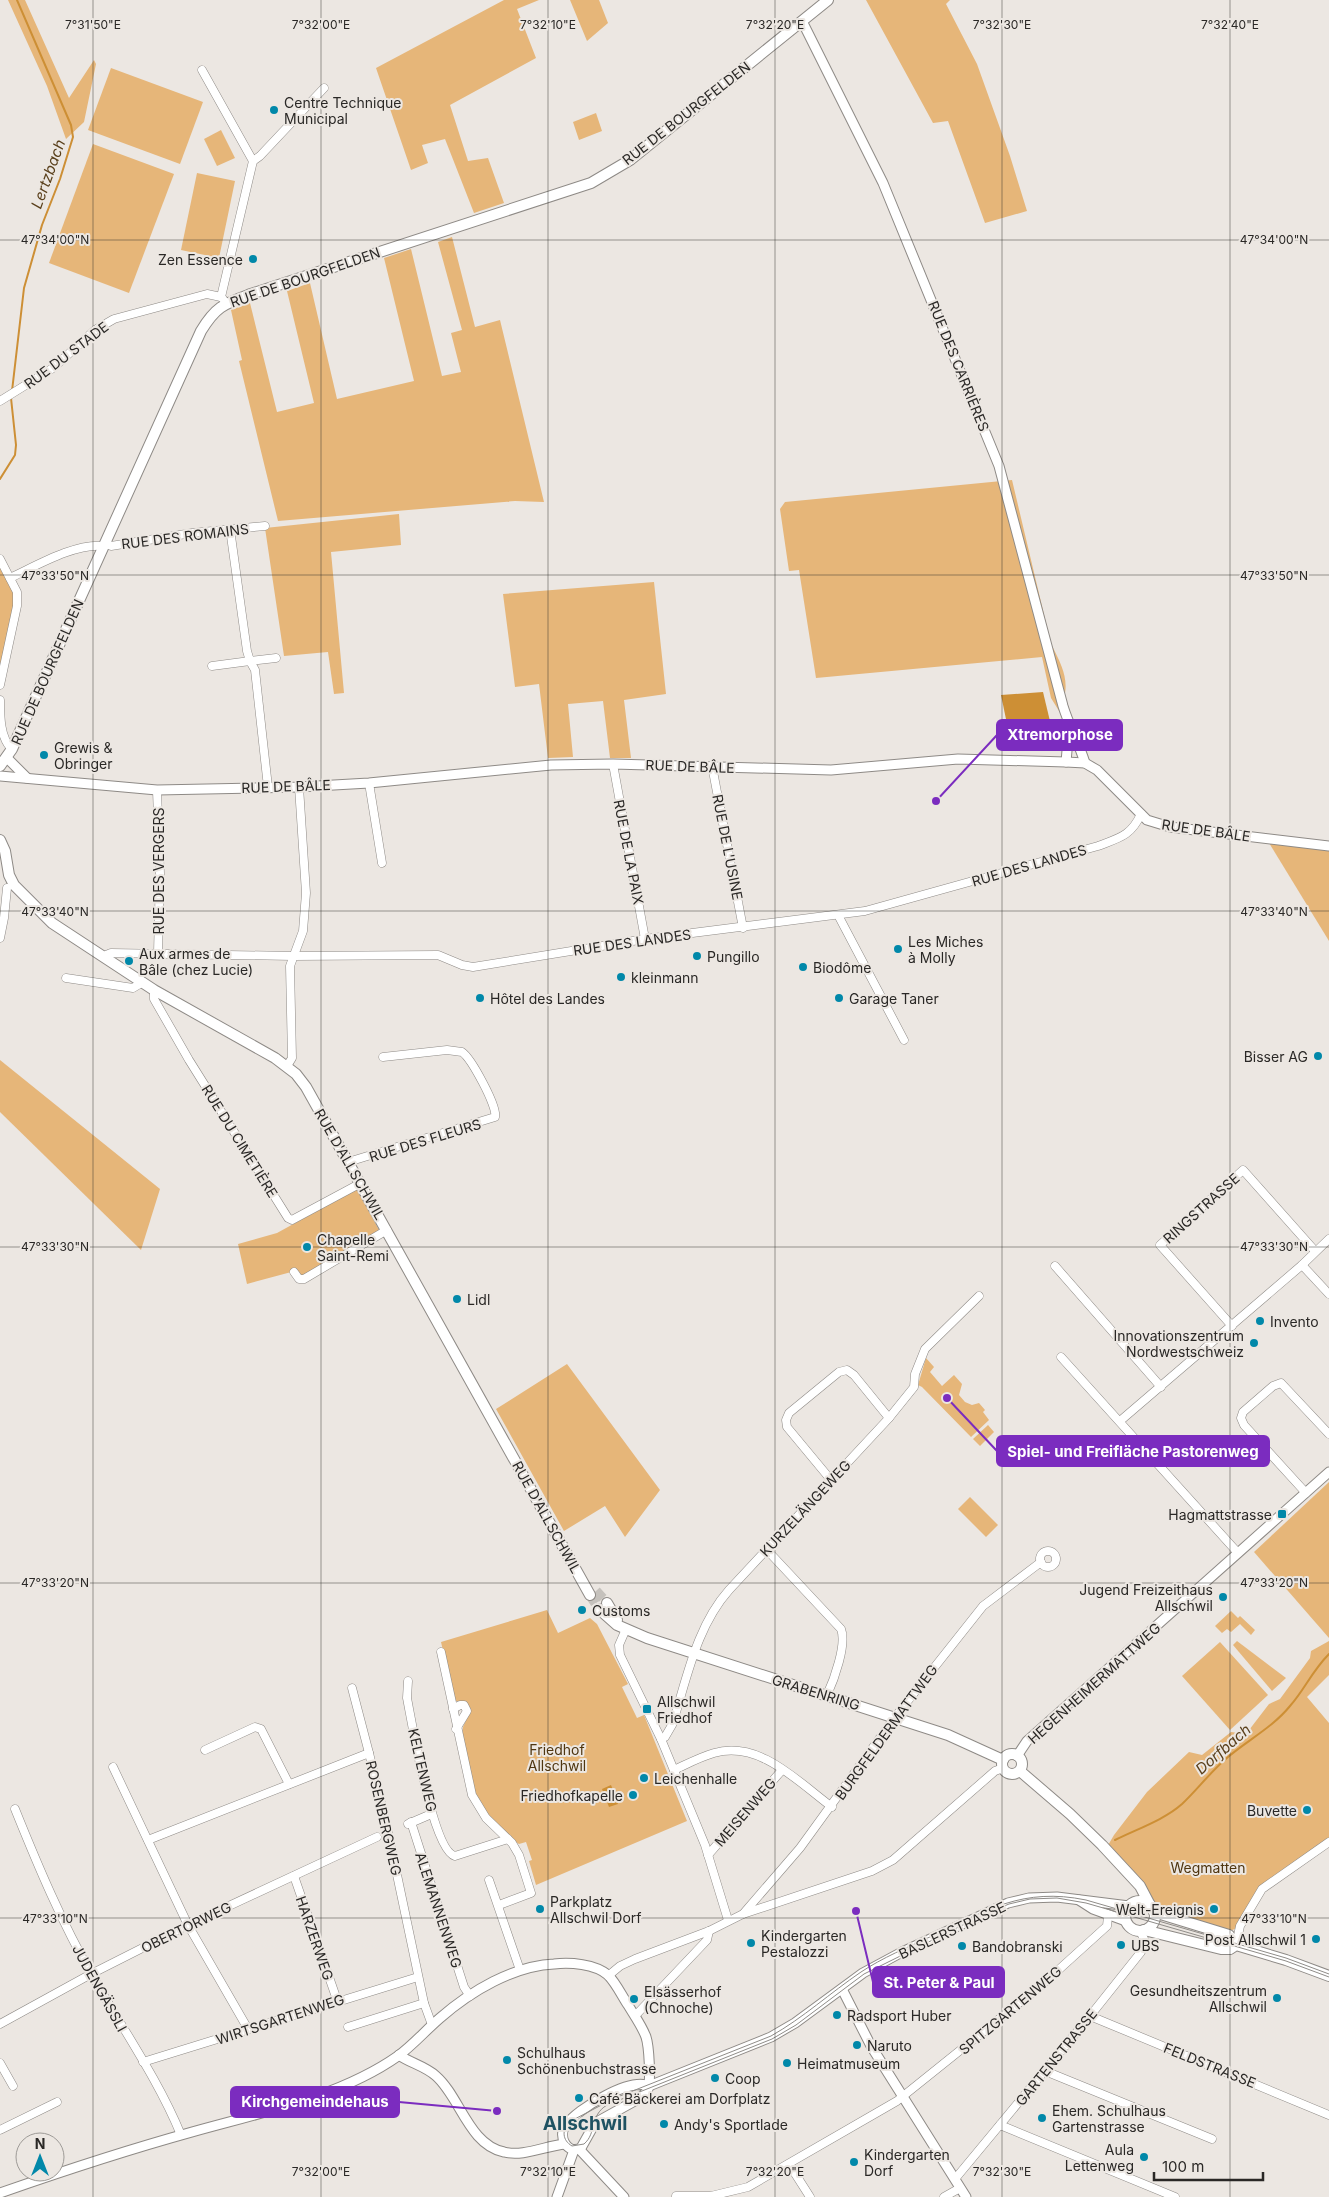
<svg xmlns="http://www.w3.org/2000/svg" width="1329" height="2197" font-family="Inter,sans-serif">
<rect width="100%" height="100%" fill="#ece7e2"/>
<g fill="#e6b679">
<polygon points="8,0 25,0 69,98 94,60 96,64 84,122 66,139 47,86"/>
<polygon points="504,0 539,0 517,9 536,58 450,105 468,161 488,158 504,203 474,213 445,139 422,145 428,163 411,170 376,68"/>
<polygon points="570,0 599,0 608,23 587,41"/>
<polygon points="866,0 950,0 946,4 977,64 1010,156 1027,211 985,223 948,121 933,123"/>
<polygon points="111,68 203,102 180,164 88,130"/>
<polygon points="596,113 602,131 579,140 573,122"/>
<polygon points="221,130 235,158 217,166 204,139"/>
<polygon points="93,144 174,174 129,293 49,263"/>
<polygon points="197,173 235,181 219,258 181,250"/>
<polygon points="452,237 475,327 500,320 544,502 515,501 278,521 239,361 242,360 231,310 250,303 277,412 314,403 287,291 310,283 337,399 414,381 384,258 411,249 442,376 461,372 451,333 462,330 438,242"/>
<path d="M 1012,480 L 1051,644 C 1064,669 1072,685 1059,711 L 1051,698 L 1042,657 L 816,678 L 799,570 L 789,571 L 780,509 L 785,502 Z"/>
<polygon points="399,514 401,545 331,552 344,693 334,694 328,652 284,656 265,528"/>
<polygon points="0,563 14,591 16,600 0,667"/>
<polygon points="654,582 666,694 624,700 631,758 610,758 603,701 568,704 573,757 548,758 539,684 515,687 503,594"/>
<polygon points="1266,838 1329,842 1329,941"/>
<polygon points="0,1060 160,1189 141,1250 0,1112"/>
<polygon points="357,1189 379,1230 302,1277 295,1271 247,1284 238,1244 277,1233"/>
<polygon points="926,1358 934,1367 930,1372 942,1386 954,1375 962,1384 959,1395 965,1402 972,1405 979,1403 985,1410 983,1412 989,1420 971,1437 922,1387 918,1385"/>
<polygon points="567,1364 660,1490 625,1537 605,1506 564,1531 496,1409"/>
<polygon points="988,1425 994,1432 980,1446 973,1439"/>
<polygon points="1329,1482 1329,1638 1254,1552"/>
<polygon points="970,1497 998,1525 986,1537 958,1509"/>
<polygon points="547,1610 558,1633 590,1618 597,1624 628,1684 622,1687 637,1718 644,1715 687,1821 536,1885 529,1861 532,1860 526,1842 519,1844 516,1842 494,1822 476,1797 462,1737 463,1727 470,1712 465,1703 456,1701 454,1698 441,1642"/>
<polygon points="1231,1611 1238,1618 1240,1616 1255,1630 1251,1635 1240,1624 1231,1632 1227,1629 1222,1633 1215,1626"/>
<polygon points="1237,1641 1286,1678 1272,1691 1233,1645"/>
<polygon points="1329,1641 1329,1675 1307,1697 1329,1723 1329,1842 1262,1889 1240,1926 1225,1934 1154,1912 1115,1860 1115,1851 1107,1847 1114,1835 1147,1792 1189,1752 1202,1755 1231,1732 1246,1734 1269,1704 1280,1699 1310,1658 1311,1651"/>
<polygon points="1220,1642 1268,1695 1230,1730 1182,1676"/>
</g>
<g fill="#cd8f35">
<polygon points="1043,692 1055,742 1012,748 1001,695"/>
<polygon points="611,1785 618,1804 609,1807 602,1789"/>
</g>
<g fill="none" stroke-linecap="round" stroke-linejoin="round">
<g stroke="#cd8f35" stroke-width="2">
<polyline points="12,391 24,288 42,225 60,179 73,137 71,125 17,0"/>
<polyline points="0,479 15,455 16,445 11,398"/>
<path d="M 1115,1840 C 1137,1829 1164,1820 1182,1804 C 1198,1789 1211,1771 1228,1757 C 1248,1740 1273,1727 1290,1706 C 1305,1689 1312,1671 1329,1654"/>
</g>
<g stroke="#c5c1bc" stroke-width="10" stroke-dasharray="10 5" stroke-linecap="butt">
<polyline points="596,1591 607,1603"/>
<polyline points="590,1595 599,1609"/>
</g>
<defs>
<g id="minor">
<polyline points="202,70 253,161"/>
<polyline points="223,299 221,297 253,161 260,156 324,88"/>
<polyline points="0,401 53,368 95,330 114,319 207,294 221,297"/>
<polyline points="230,529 247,651 250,661 276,658"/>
<polyline points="105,543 111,546 192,533 265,526"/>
<polyline points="0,559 17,592 17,606 0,685"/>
<path d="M 10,578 C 36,566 75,543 103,546"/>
<polyline points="212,666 250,661 255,670 268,787"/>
<path d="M 0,700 C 0,716 0,738 12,749"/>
<polyline points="613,764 645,939"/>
<polyline points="712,766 743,928"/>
<polyline points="369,783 382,863"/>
<polyline points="157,790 160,874 158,953"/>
<polyline points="838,915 904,1040"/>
<polyline points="0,938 4,918 7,888"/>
<path d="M 104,956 L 111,953 L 293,956 L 438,955 L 462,965 L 473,967 L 645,939 L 865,911 L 1098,846 C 1119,838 1131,836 1141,814"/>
<polyline points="66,978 133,988 143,982"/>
<polyline points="154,990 154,999 189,1060 288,1218 292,1220 361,1183"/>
<polyline points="287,1066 292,1058 290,966 303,931 306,893 299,787"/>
<path d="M 348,1162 L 495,1117 C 498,1107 471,1058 462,1052 L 447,1050 L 383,1057"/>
<polyline points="1302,1265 1329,1294"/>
<polyline points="1055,1266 1161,1387"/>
<polyline points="294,1272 299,1279 304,1279 387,1230"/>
<polyline points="1232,1326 1160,1245 1243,1170 1315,1251"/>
<polyline points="1061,1357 1238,1553"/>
<polyline points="1120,1421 1302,1265 1329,1239"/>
<polyline points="831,1480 787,1427 786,1420 789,1413 839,1372 847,1370 854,1375 889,1418"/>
<polyline points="1306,1493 1244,1425 1241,1418 1243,1412 1273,1386 1281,1383 1329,1434"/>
<path d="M 767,1550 L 841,1629 C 847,1644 834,1680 827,1695"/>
<circle cx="1048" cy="1559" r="8"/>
<polyline points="626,1629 619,1645 620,1655 661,1739 705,1845 728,1920"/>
<polyline points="441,1652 472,1795 486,1818 512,1843 519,1855 531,1893 499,1905"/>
<path d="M 408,1681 L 407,1698 C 412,1723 433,1851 455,1856 L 508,1839"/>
<polyline points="352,1688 369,1753"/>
<polyline points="453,1709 460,1705 464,1705 467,1711 456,1729"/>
<path d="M 661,1739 L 665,1737 L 672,1725 C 687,1679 696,1627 729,1590 L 889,1418 L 914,1387 L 915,1374 L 925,1349 L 979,1296"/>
<polyline points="205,1750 255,1727 261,1729 289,1784"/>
<polyline points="113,1767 188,1925 248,2029"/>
<path d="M 674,1770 C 687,1764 700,1757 714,1753 C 760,1740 798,1782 832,1807"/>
<path d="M 15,1809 C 38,1866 62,1923 92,1975 C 122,2028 158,2079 181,2135"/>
<polyline points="411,1822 464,1987 470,1996"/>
<polyline points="408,1824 429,1815"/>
<polyline points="148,1840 369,1753 388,1832 424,2003 432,2025"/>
<polyline points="708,1855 782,1770"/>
<polyline points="294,1876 337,2000"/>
<polyline points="489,1880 520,1970"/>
<polyline points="743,1914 800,1848 895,1717 983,1606 1041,1562"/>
<polyline points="1236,1945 1240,1926 1262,1889 1329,1842"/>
<polyline points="608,1976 620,1966 635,1959 709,1931 743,1914 872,1871 893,1860 995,1771 1003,1768"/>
<polyline points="635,2016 707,1940 709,1931"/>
<polyline points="1090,2016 1329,2115"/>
<polyline points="0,2024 91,1974 188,1925 377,1837"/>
<polyline points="348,2027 424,2003"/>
<polyline points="143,2062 418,1977"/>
<polyline points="0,2063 13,2086"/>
<polyline points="1045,2071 1212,2139"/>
<polyline points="1000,2125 1175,2197"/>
<polyline points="0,2130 57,2102"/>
<polyline points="789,2164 810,2197"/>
<polyline points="955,2179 1090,2016 1141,1952 1145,1941 1140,1931"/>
<polyline points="676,2196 711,2196 748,2187 897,2101 1044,1983 1107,1926 1108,1916"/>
<polyline points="944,2197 960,2188"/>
</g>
<g id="tertiary">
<path d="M 802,21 L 883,183 L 999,466 L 1063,706 C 1069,726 1079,743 1085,763"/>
<polyline points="7,758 27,778"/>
<polyline points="1066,762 1069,728"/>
<polyline points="0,776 157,790 299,787 369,783 551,765 613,764 831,770 958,759 1066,762 1085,763 1097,770 1147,820 1170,827 1329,846"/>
<polyline points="1017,1756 1027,1741 1329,1472"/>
<polyline points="1079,1900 1093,1909 1126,1921"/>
<polyline points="842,1989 871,2046 966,2197"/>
<path d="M 399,2055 C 410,2063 425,2066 436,2076 C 460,2097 469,2145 504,2152 C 523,2157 545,2146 565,2144"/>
<polyline points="649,2086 771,2037 795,2023 863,1973 902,1952 1008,1903 1029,1898 1057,1897 1129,1906"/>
<polyline points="580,2150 624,2197"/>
<path d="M 0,2193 C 63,2171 127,2150 192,2132 C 259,2113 340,2097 398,2056 C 413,2045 426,2030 440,2018 C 471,1991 513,1966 554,1964 C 570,1962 595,1964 608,1975 C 616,1983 622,1996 628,2005 C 634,2015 642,2026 646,2037 C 649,2046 651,2080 648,2089 C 646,2093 643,2095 640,2098 L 595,2123 L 581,2148 C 567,2155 557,2136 566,2125 C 577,2109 630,2077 649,2086"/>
<polyline points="557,2197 574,2150"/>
</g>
<g id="secondary">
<path d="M 0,766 L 12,749 L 201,331 C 216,306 224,304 251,294 L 591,183 L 630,160 L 828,0"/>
<polyline points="0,840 5,851 9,875 14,885 52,923 154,990 275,1058 296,1074 306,1087 590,1595"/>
<polyline points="607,1603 617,1620"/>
<polyline points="599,1609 617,1625 647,1638 948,1735 1003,1760"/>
<circle cx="1012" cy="1764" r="10"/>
<polyline points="1020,1771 1070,1814 1102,1845 1140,1886 1150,1905"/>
<circle cx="1140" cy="1916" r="15"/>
<polyline points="1154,1912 1229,1935 1236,1945"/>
<polyline points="1144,1930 1221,1949 1230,1949 1236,1945 1286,1960 1329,1976"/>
</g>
</defs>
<use href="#minor" stroke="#8e8a86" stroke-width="9"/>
<use href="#tertiary" stroke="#8e8a86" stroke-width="11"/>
<use href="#secondary" stroke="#8e8a86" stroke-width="12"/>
<use href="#minor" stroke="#fff" stroke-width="8"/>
<use href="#tertiary" stroke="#fff" stroke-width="9"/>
<use href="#secondary" stroke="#fff" stroke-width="10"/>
<path stroke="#8f8c88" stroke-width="1" d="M 1329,1974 L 1286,1958 L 1086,1900 C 1023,1887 987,1910 932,1936 C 908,1947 882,1958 861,1972 C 830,1993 803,2018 771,2036 L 615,2098 L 569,2122 C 562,2130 562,2140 572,2146 L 584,2144 C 597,2133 589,2116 607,2105 L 772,2039 L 796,2025 L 864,1974 L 985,1914 L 1009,1904 L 1030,1899 L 1057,1898 L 1086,1903 L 1286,1961 L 1329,1977"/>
</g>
<path fill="none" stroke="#2a2826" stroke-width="1" stroke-opacity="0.45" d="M 93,0 L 93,2197M 321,0 L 321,2197M 548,0 L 548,2197M 775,0 L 775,2197M 1002,0 L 1002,2197M 1230,0 L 1230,2197M 0,240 L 1329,240M 0,575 L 1329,575M 0,911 L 1329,911M 0,1247 L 1329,1247M 0,1583 L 1329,1583M 0,1918 L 1329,1918"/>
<g fill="#0188a9" stroke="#ece7e2" stroke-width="2">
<circle cx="274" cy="110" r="5"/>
<circle cx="253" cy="259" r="5"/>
<circle cx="44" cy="755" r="5"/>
<circle cx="898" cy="949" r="5"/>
<circle cx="697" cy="956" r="5"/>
<circle cx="129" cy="961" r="5"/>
<circle cx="803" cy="967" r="5"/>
<circle cx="621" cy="977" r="5"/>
<circle cx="480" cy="998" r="5"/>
<circle cx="839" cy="998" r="5"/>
<circle cx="1318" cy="1056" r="5"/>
<circle cx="307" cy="1247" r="5"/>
<circle cx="457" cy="1299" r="5"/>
<circle cx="1260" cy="1321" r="5"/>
<circle cx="1254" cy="1343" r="5"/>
<rect x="1277" y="1509" width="10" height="10" rx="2.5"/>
<circle cx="1223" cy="1597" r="5"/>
<circle cx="582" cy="1610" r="5"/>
<rect x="642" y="1704" width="10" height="10" rx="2.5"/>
<circle cx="644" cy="1778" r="5"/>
<circle cx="633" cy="1795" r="5"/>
<circle cx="1307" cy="1810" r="5"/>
<circle cx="540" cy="1909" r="5"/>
<circle cx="1214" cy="1909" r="5"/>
<circle cx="1316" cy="1939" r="5"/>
<circle cx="751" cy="1943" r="5"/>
<circle cx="1121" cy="1945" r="5"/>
<circle cx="962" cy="1946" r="5"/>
<circle cx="1277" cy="1998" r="5"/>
<circle cx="634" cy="1999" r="5"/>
<circle cx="837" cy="2015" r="5"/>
<circle cx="857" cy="2045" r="5"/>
<circle cx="507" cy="2060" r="5"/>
<circle cx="787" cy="2063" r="5"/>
<circle cx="715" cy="2078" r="5"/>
<circle cx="579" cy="2098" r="5"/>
<circle cx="1042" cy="2118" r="5"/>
<circle cx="664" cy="2124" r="5"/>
<circle cx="1144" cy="2157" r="5"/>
<circle cx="854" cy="2162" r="5"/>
</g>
<g text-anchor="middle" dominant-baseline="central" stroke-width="4" stroke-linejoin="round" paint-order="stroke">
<g font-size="14" fill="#2a2826" stroke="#ece7e2" text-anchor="start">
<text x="284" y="102">Centre Technique<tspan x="284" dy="16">Municipal</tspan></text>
<text x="243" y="259" text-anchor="end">Zen Essence</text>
<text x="54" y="747">Grewis &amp;<tspan x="54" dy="16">Obringer</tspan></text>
<text x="908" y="941">Les Miches<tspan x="908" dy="16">à Molly</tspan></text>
<text x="139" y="953">Aux armes de<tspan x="139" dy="16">Bâle (chez Lucie)</tspan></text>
<text x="707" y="956">Pungillo</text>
<text x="813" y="967">Biodôme</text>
<text x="631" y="977">kleinmann</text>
<text x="490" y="998">Hôtel des Landes</text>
<text x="849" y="998">Garage Taner</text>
<text x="1308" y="1056" text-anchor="end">Bisser AG</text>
<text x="317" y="1239">Chapelle<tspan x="317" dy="16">Saint-Remi</tspan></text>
<text x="467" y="1299">Lidl</text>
<text x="1270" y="1321">Invento</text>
<text x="1244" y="1335" text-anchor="end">Innovationszentrum<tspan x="1244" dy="16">Nordwestschweiz</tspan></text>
<text x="1272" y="1514" text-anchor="end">Hagmattstrasse</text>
<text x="1213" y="1589" text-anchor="end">Jugend Freizeithaus<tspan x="1213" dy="16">Allschwil</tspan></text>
<text x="592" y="1610">Customs</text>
<text x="657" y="1701">Allschwil<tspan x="657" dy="16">Friedhof</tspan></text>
<text x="654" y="1778">Leichenhalle</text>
<text x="623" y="1795" text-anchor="end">Friedhofkapelle</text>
<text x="1297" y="1810" text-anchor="end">Buvette</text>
<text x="550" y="1901">Parkplatz<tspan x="550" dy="16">Allschwil Dorf</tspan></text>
<text x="1204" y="1909" text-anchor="end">Welt-Ereignis</text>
<text x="761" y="1935">Kindergarten<tspan x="761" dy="16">Pestalozzi</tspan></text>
<text x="1306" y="1939" text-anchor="end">Post Allschwil 1</text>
<text x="1131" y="1945">UBS</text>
<text x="972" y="1946">Bandobranski</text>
<text x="1267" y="1990" text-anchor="end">Gesundheitszentrum<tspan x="1267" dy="16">Allschwil</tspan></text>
<text x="644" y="1991">Elsässerhof<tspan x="644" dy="16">(Chnoche)</tspan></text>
<text x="847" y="2015">Radsport Huber</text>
<text x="867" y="2045">Naruto</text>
<text x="517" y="2052">Schulhaus<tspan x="517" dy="16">Schönenbuchstrasse</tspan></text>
<text x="797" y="2063">Heimatmuseum</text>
<text x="725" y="2078">Coop</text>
<text x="589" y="2098">Café Bäckerei am Dorfplatz</text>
<text x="1052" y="2110">Ehem. Schulhaus<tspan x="1052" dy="16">Gartenstrasse</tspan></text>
<text x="674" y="2124">Andy's Sportlade</text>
<text x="1134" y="2149" text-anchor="end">Aula<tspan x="1134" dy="16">Lettenweg</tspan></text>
<text x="864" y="2154">Kindergarten<tspan x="864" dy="16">Dorf</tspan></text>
</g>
<g font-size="14" fill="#2a2826" stroke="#ece7e2">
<text transform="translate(686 113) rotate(-38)">RUE DE BOURGFELDEN</text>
<text transform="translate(305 277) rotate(-19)">RUE DE BOURGFELDEN</text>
<text transform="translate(66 355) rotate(-37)">RUE DU STADE</text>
<text transform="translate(959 366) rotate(68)">RUE DES CARRIÈRES</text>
<text transform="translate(185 536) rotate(-7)">RUE DES ROMAINS</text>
<text transform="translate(47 672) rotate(-66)">RUE DE BOURGFELDEN</text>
<text transform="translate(690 766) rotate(2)">RUE DE BÂLE</text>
<text transform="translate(286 786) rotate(-2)">RUE DE BÂLE</text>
<text transform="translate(1206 830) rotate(8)">RUE DE BÂLE</text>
<text transform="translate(728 847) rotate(79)">RUE DE L'USINE</text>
<text transform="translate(629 852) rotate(79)">RUE DE LA PAIX</text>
<text transform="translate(1029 865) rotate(-16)">RUE DES LANDES</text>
<text transform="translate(158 871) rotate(-90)">RUE DES VERGERS</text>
<text transform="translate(632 942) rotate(-8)">RUE DES LANDES</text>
<text transform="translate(425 1140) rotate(-17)">RUE DES FLEURS</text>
<text transform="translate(240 1141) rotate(58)">RUE DU CIMETIÈRE</text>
<text transform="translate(350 1164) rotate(60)">RUE D'ALLSCHWIL</text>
<text transform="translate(1201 1208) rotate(-42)">RINGSTRASSE</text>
<text transform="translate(805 1508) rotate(-47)">KURZELÄNGEWEG</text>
<text transform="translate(547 1517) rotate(61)">RUE D'ALLSCHWIL</text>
<text transform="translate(1094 1683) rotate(-42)">HEGENHEIMERMATTWEG</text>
<text transform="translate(816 1692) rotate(17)">GRABENRING</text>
<text transform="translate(886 1732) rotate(-54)">BURGFELDERMATTWEG</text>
<text transform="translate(423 1770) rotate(77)">KELTENWEG</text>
<text transform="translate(745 1812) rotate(-49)">MEISENWEG</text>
<text transform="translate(384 1818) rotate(77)">ROSENBERGWEG</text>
<text transform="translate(439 1910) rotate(72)">ALEMANNENWEG</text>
<text transform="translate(186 1927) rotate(-26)">OBERTORWEG</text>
<text transform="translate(952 1930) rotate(-25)">BASLERSTRASSE</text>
<text transform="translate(315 1938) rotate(71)">HARZERWEG</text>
<text transform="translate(100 1988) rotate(61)">JUDENGÄSSLI</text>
<text transform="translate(1010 2010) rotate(-40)">SPITZGARTENWEG</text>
<text transform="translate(280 2019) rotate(-18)">WIRTSGARTENWEG</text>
<text transform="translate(1056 2057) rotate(-51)">GARTENSTRASSE</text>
<text transform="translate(1210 2065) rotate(22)">FELDSTRASSE</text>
</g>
<g font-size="14" fill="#4f3611" stroke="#ece7e2">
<text x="557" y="1749">Friedhof<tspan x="557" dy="16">Allschwil</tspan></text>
<text x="1208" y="1867">Wegmatten</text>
</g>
<g font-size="15" font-style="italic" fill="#5a401c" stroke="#ece7e2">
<text transform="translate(48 174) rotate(-70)">Lertzbach</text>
<text transform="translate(1223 1749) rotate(-41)">Dorfbach</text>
</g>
<g font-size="19" font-weight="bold" fill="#1f5262" stroke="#ece7e2">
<text x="585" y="2123">Allschwil</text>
</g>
</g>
<g font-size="12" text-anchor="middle" fill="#2a2826" stroke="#ece7e2" stroke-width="4" stroke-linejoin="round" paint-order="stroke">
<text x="93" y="29">7°31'50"E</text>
<text x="321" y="29">7°32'00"E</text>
<text x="548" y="29">7°32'10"E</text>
<text x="775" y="29">7°32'20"E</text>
<text x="1002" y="29">7°32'30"E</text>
<text x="1230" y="29">7°32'40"E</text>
<text x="55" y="244">47°34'00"N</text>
<text x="1274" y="244">47°34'00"N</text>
<text x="55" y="580">47°33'50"N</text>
<text x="1274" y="580">47°33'50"N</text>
<text x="55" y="916">47°33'40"N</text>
<text x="1274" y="916">47°33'40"N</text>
<text x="55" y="1251">47°33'30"N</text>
<text x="1274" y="1251">47°33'30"N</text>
<text x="55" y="1587">47°33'20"N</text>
<text x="1274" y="1587">47°33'20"N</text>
<text x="55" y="1923">47°33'10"N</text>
<text x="1274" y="1923">47°33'10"N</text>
<text x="321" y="2176">7°32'00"E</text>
<text x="548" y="2176">7°32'10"E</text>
<text x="775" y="2176">7°32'20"E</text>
<text x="1002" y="2176">7°32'30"E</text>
</g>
<path fill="none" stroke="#7b2cbf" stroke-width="2" d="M936 801L997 735M947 1398L997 1451M856 1911L873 1982M497 2111L399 2102"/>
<g fill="#7b2cbf" stroke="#ece7e2" stroke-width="2">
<circle cx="936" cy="801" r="5"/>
<circle cx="947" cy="1398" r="5"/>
<circle cx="856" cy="1911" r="5"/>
<circle cx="497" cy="2111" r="5"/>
</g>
<g fill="#7b2cbf" stroke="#7b2cbf" stroke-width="2">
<rect x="997" y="720" width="125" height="30" rx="5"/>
<rect x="997" y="1436" width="272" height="30" rx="5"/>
<rect x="873" y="1967" width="131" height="30" rx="5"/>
<rect x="231" y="2087" width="168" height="30" rx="5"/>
</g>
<g font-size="15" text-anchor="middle" font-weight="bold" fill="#fff">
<text x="1060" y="740">Xtremorphose</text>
<text x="1133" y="1457">Spiel- und Freifläche Pastorenweg</text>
<text x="939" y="1988">St. Peter &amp; Paul</text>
<text x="315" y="2107">Kirchgemeindehaus</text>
</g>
<g transform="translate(40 2157)"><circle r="24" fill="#ece7e2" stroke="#9e9b97"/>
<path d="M0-4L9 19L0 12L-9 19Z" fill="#0188a9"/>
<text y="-8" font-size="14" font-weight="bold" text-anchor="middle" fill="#2a2826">N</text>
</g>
<path d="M1154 2172v8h109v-8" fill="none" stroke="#2a2826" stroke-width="2.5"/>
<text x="1162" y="2172" font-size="15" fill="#2a2826" stroke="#ece7e2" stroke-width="4" paint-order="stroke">100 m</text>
</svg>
